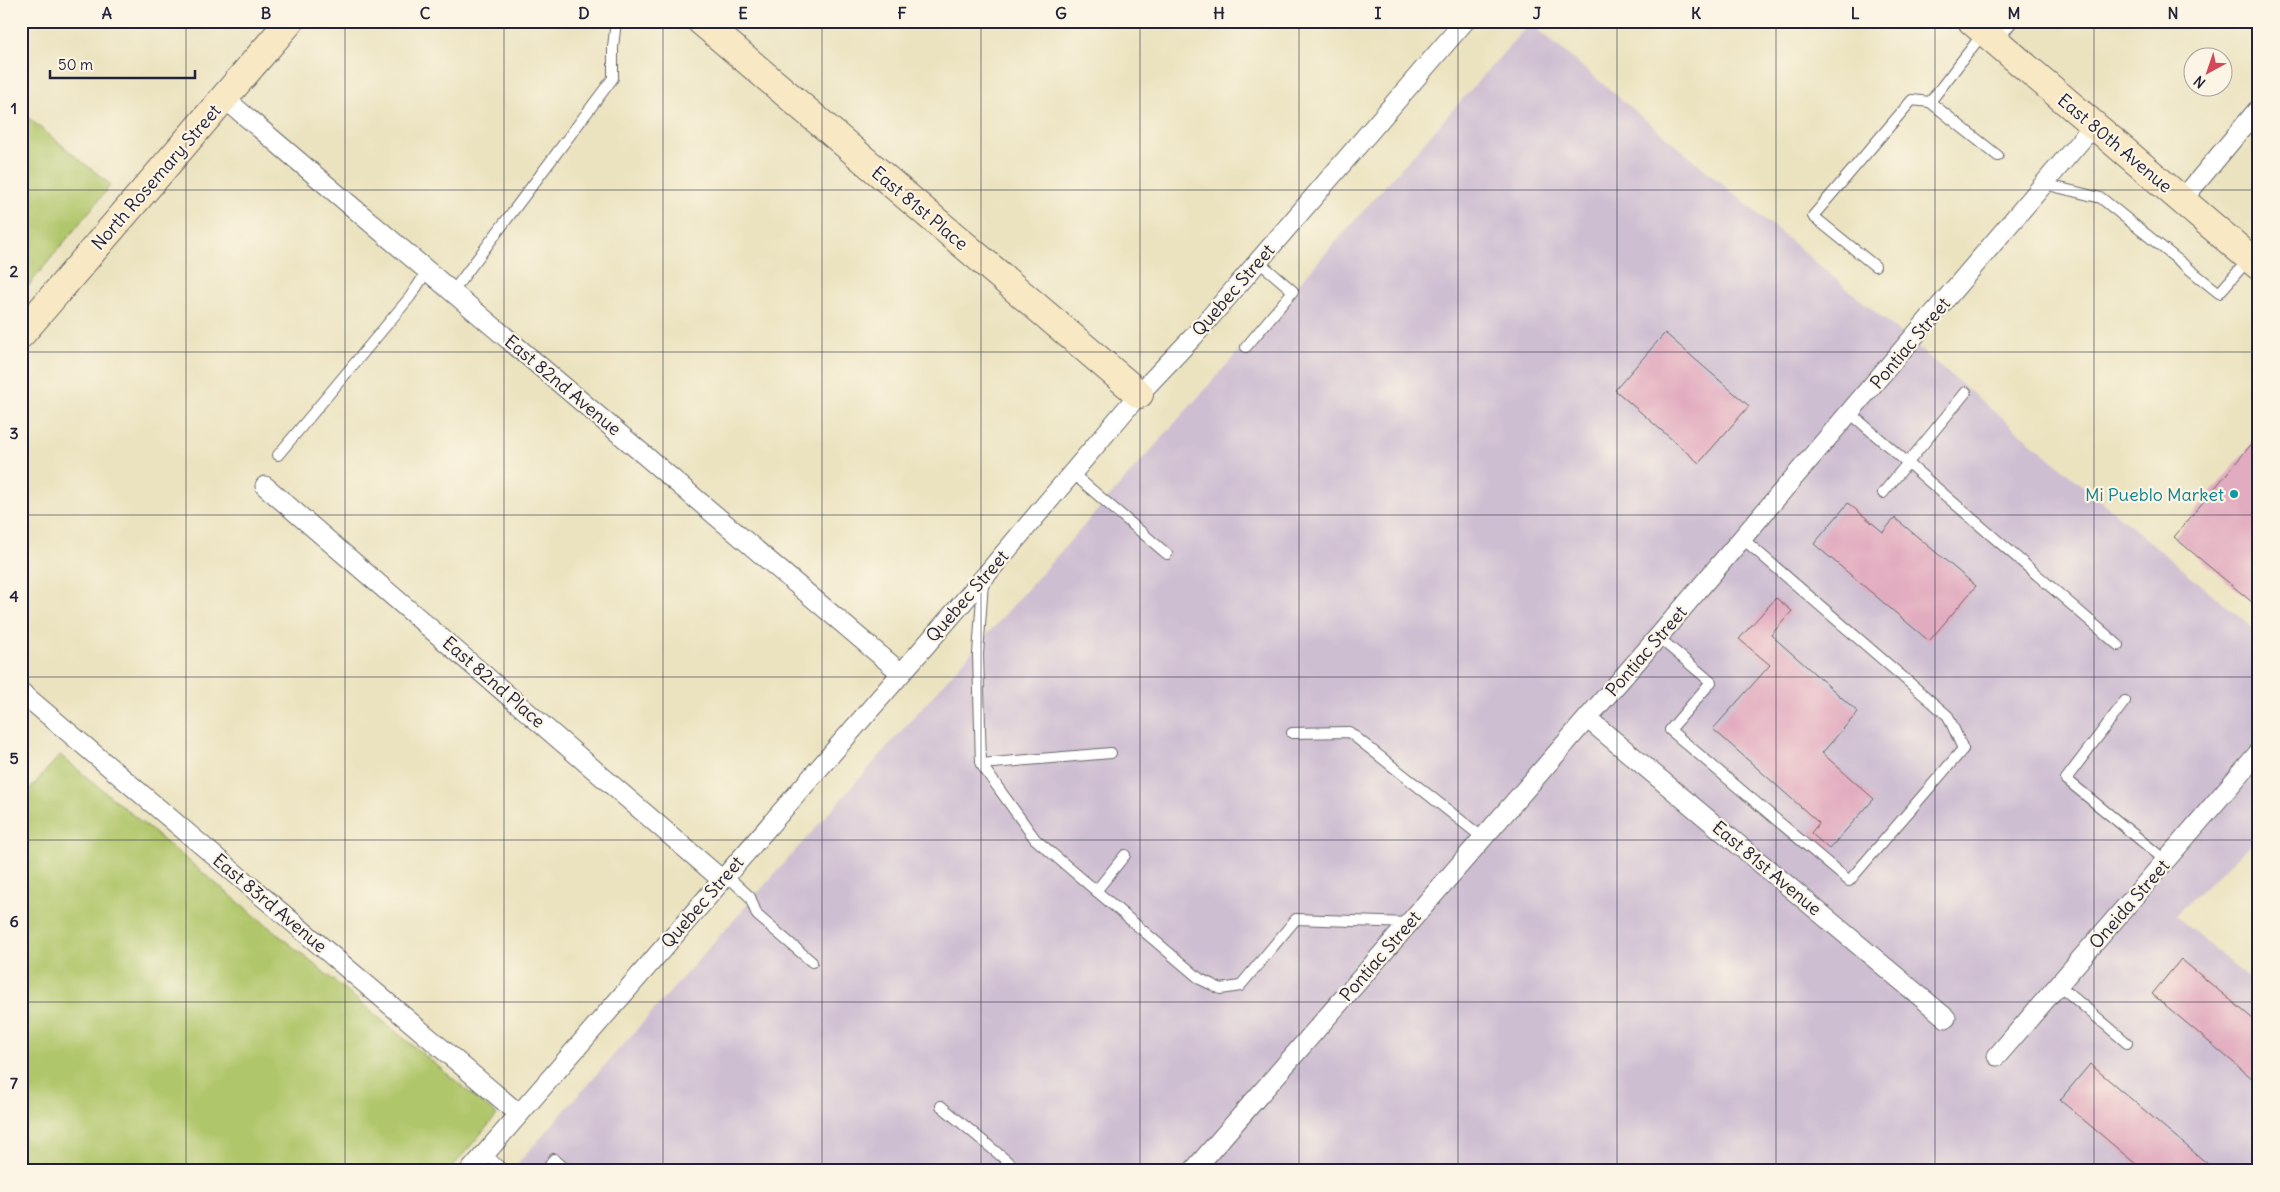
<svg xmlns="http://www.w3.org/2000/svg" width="2280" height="1192" font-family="Delius,sans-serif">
<rect width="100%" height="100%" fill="#fcf5e5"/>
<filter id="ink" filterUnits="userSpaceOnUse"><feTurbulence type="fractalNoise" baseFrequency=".02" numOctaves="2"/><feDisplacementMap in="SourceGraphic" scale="10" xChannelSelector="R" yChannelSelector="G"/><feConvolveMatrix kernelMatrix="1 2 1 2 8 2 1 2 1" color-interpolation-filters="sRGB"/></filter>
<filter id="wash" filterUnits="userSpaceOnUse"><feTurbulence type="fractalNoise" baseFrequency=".0096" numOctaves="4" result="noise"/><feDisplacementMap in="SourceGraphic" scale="20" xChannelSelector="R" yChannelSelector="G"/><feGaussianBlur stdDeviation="1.12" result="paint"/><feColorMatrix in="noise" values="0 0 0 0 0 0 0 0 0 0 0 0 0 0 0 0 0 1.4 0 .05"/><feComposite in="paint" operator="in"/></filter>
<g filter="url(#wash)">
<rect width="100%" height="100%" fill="#ebe3c0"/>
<polygon fill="#cebed2" points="1530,23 2259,633 2259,837 2175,915 2259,988 2259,1171 511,1171"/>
<g fill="#b0c66a" stroke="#697452">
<polygon points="21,112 111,185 21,295"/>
<polygon points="60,755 497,1115 449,1171 21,1171 21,799"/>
</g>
<g id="blocks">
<g fill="#e2acc0">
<polygon points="1665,333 1749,406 1699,463 1615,390"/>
<polygon points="2259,435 2259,608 2174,537"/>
<polygon points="1848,503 1883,532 1895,518 1976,586 1929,641 1814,544"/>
<polygon points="1776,598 1792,611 1771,635 1858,712 1822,753 1874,799 1829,849 1811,833 1819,823 1713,729 1770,665 1739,639"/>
<polygon points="2181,959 2259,1024 2259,1084 2152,994"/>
<polygon points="2090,1064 2216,1171 2144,1171 2060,1100"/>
</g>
</g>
</g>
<g filter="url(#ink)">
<use href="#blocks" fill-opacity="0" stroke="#68666a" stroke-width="1"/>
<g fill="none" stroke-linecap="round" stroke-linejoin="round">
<defs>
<g id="lane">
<polyline points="1984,32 1930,102 1998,156"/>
<polyline points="2044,184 2101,198 2219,293 2249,259"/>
<polyline points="1875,266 1813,216 1912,100 1930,102"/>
<polyline points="453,291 613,78 613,47 616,21"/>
<polyline points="1246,347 1293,291 1258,261"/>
<polyline points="1850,413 2118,645"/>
<polyline points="278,455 410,297 428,270"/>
<polyline points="1072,473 1167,554"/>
<polyline points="1883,493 1966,392"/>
<polyline points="983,582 978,654 981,764 1035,839 1200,979 1221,989 1240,986 1296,919 1409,923"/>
<polyline points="1658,637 1711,682 1670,730 1849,881 1963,749 1948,716 1743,539"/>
<polyline points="2125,701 2066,779 2166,861"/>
<polyline points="1292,733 1349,732 1483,838"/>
<polyline points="981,764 1111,753"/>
<polyline points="725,874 750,897 757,915 812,962"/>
<polyline points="1096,891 1125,855"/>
<polyline points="2059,985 2127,1043"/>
<polyline points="941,1106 1019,1171"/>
<polyline points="485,1153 504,1171"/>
<polyline points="546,1171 554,1159 568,1171"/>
</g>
<g id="street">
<polyline points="1993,39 2007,21"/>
<polyline points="224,98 901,673"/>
<polyline points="2182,200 2259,108"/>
<polyline points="265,486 721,879"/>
<polyline points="21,692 519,1114"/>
<polyline points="1588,719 1946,1018"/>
<polyline points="1997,1056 2259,752"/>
<polyline points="470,1171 958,608 1139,394 1194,336 1465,21"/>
<polyline points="1193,1171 1658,637 2094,125"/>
</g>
<g id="secondary">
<polyline points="701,21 1139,394"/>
<polyline points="1972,21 2259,266"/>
<polyline points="21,334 290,21"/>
</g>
</defs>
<use href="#lane" stroke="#68666a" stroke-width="12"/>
<use href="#street" stroke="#68666a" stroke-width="21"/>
<use href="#secondary" stroke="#68666a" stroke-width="30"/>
<use href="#lane" stroke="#fff" stroke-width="10"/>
<use href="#street" stroke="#fff" stroke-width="19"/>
<use href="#secondary" stroke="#f8e8c3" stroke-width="28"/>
</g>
</g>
<path fill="none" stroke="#22223b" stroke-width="1" stroke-opacity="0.55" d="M 186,21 L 186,1171M 345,21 L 345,1171M 504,21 L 504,1171M 663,21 L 663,1171M 822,21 L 822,1171M 981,21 L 981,1171M 1140,21 L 1140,1171M 1299,21 L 1299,1171M 1458,21 L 1458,1171M 1617,21 L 1617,1171M 1776,21 L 1776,1171M 1935,21 L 1935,1171M 2094,21 L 2094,1171M 21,190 L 2259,190M 21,352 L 2259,352M 21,515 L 2259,515M 21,677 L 2259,677M 21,840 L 2259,840M 21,1002 L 2259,1002"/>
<circle fill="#0f9aa8" stroke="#fcf5e5" stroke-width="2" cx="2234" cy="494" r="5"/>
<g text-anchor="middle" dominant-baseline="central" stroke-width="4.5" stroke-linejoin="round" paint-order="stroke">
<g font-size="18" fill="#22223b" stroke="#fcf5e5">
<text transform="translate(2115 143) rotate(40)">East 80th Avenue</text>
<text transform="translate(156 177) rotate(-49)">North Rosemary Street</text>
<text transform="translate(920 208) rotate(40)">East 81st Place</text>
<text transform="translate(1233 290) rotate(-49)">Quebec Street</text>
<text transform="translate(1910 343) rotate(-50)">Pontiac Street</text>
<text transform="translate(563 385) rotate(40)">East 82nd Avenue</text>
<text transform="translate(967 596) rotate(-49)">Quebec Street</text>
<text transform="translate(1646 651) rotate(-49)">Pontiac Street</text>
<text transform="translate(494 682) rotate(41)">East 82nd Place</text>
<text transform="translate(1767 868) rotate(40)">East 81st Avenue</text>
<text transform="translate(702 902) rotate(-49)">Quebec Street</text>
<text transform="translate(270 903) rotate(40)">East 83rd Avenue</text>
<text transform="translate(2129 904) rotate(-49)">Oneida Street</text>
<text transform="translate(1380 956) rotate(-49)">Pontiac Street</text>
</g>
<g font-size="18" fill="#0d838f" stroke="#fcf5e5" text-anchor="end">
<text x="2224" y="494">Mi Pueblo Market</text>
</g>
</g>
<rect width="2280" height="1192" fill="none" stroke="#fcf5e5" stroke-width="55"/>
<g transform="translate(2208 72) rotate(220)"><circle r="24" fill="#fcf5e5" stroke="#a5a1a1"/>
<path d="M0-4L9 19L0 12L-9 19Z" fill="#d1495b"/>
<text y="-8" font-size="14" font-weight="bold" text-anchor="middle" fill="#22223b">N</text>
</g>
<path d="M50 70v8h145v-8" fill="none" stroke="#22223b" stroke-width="2.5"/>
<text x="58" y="70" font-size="15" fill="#22223b" stroke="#fcf5e5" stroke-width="4" paint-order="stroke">50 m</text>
<rect x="28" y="28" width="2224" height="1136" fill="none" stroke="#22223b" stroke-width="2"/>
<g font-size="16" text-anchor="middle" font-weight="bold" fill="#22223b">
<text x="107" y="19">A</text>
<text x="266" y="19">B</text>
<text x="425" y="19">C</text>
<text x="584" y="19">D</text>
<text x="743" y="19">E</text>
<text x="902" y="19">F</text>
<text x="1061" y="19">G</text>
<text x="1219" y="19">H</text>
<text x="1378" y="19">I</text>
<text x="1537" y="19">J</text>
<text x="1696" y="19">K</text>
<text x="1855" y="19">L</text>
<text x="2014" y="19">M</text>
<text x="2173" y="19">N</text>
<text x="14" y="114">1</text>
<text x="14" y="277">2</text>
<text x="14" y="439">3</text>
<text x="14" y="602">4</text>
<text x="14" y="764">5</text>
<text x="14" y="927">6</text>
<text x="14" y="1089">7</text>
</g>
</svg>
